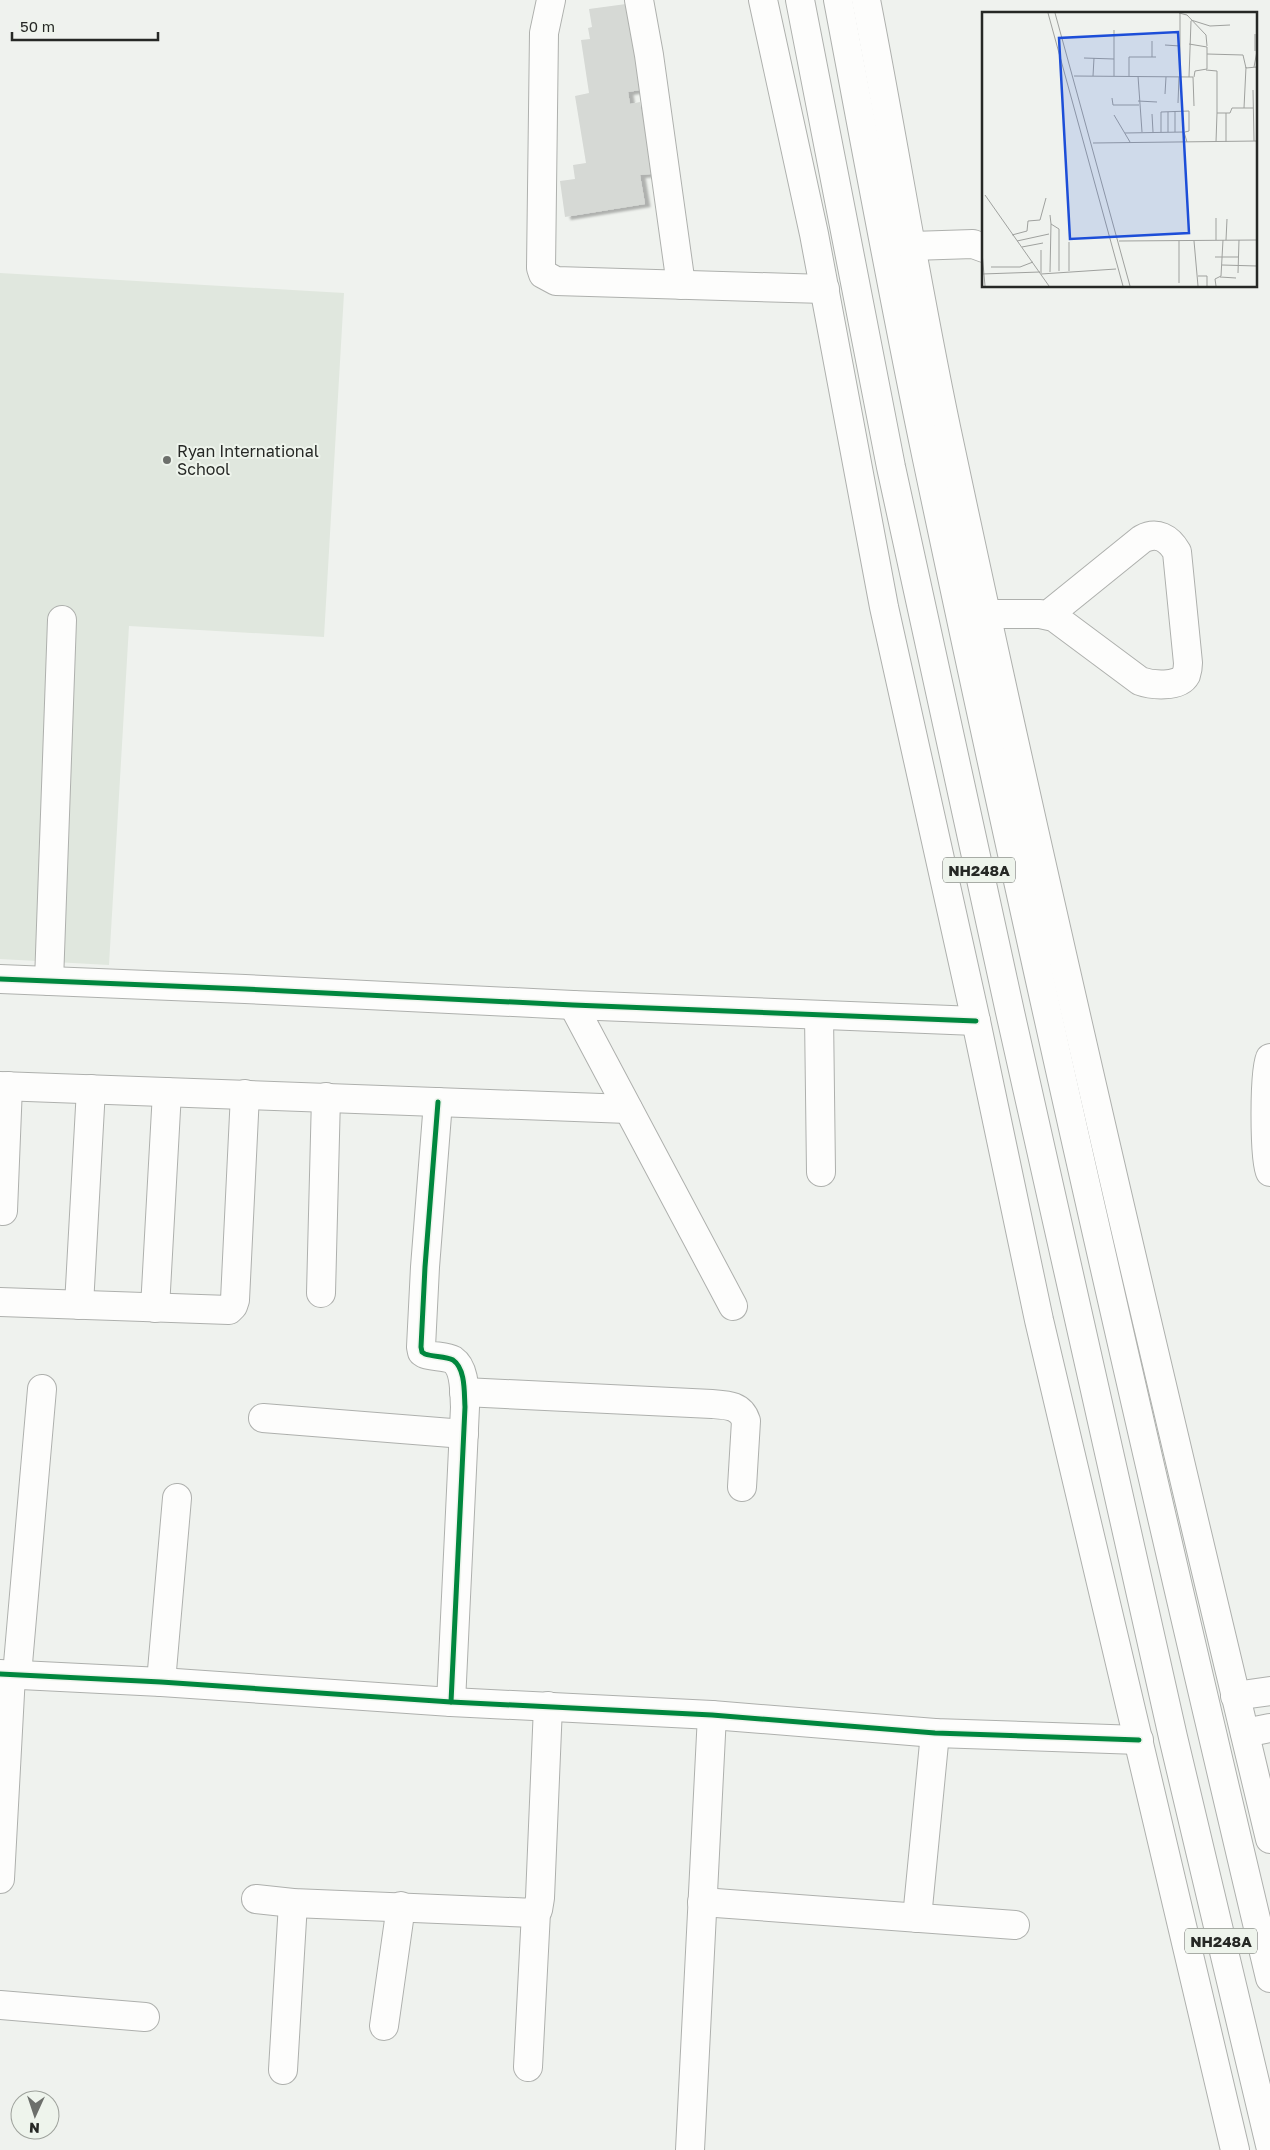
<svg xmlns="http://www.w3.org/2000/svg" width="1270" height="2150" font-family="'Golos Text',sans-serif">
<defs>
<filter id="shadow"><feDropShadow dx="5.5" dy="3" stdDeviation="1" flood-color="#0004"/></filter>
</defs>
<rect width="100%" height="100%" fill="#eff2ee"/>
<polygon fill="#e0e7de" points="0,273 344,293 324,637 129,626 109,965 0,959"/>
<polygon fill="#d6d9d5" filter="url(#shadow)" points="626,4 630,30 641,29 646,89 628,92 630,104 640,102 651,174 640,175 645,204 565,217 560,181 575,179 573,165 586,163 575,96 589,93 581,40 590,39 588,28 592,27 589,9"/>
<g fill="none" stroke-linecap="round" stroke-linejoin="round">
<defs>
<g id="minor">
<polyline points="551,0 544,33 541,268 543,274 556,281 825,289"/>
<polyline points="639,0 649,55 681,285"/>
<polyline points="912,246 973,244 984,248"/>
<path d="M 986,614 L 1040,614 L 1054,617 L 1140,681 C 1151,685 1179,688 1186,675 C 1187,672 1188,667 1188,663 L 1177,552 C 1169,538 1157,531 1142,539 L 1048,615"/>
<polyline points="0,979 245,989 573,1005 976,1021"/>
<polyline points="49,981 62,620"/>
<polyline points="573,1005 733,1306"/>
<polyline points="819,1015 821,1172"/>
<path d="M 1270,1058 C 1264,1066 1264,1162 1270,1172"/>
<polyline points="0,1086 628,1109"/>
<path d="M 438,1102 L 425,1267 L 421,1347 L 422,1352 L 425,1354 C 433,1357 446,1356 453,1360 C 466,1369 464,1394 465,1407 L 451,1702"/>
<polyline points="3,1211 8,1086"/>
<polyline points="321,1293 326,1097"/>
<polyline points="0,1302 229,1310 233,1306 235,1300 245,1094"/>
<polyline points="79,1305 91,1089"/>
<polyline points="155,1308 167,1092"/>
<path d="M 464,1392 L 712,1404 C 727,1405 741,1405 746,1421 L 742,1487"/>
<polyline points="263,1418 464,1434"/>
<polyline points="0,1674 161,1682 451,1702 712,1715 935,1733 1139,1740"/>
<polyline points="17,1675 42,1389"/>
<polyline points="161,1682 177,1498"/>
<polyline points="1235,1696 1270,1691"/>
<polyline points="1245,1733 1270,1728"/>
<polyline points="0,1879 11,1675"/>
<polyline points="256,1899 293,1903 535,1913 538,1910 540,1898 548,1706"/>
<polyline points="702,1902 1015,1925"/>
<polyline points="917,1918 935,1733"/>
<polyline points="0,2005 145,2017"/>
<polyline points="384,2026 401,1906"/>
<polyline points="528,2067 536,1912"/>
<polyline points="283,2070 293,1903"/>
<polyline points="690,2150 712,1715"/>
</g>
<g id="major">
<polyline points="763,0 814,234 884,607 976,1021 1039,1320 1235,2150"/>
<path d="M 866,0 C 895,148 918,298 950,446 C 1049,912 1159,1376 1270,1839"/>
</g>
<g id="highway">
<polyline points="800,0 891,467 1010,1012 1173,1737 1270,2145"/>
<path d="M 838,0 C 867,153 895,307 927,459 C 1034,967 1150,1473 1270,1978"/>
</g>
</defs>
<use href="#minor" stroke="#aeb0ad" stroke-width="30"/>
<use href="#major" stroke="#aeb0ad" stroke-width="30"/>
<use href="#highway" stroke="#aeb0ad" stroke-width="30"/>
<use href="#minor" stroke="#fdfdfc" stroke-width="28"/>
<use href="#major" stroke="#fdfdfc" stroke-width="28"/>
<use href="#highway" stroke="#fdfdfc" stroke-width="28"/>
<defs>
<g id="cycleway">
<polyline points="0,979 245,989 573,1005 976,1021"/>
<path d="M 438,1102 L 425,1267 L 421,1347 L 422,1352 L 425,1354 C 433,1357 446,1356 453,1360 C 466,1369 464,1394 465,1407 L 451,1702"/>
<polyline points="0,1674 161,1682 451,1702 712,1715 935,1733 1139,1740"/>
</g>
</defs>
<use href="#cycleway" stroke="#eef4ec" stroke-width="8"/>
<use href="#cycleway" stroke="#00873e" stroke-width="5"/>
</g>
<circle fill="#6c6f6b" stroke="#eef4ec" stroke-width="2" cx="167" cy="460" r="5"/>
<g text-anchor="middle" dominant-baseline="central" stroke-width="4" stroke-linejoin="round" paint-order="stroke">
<g fill="#eef4ec" stroke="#626561" stroke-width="1">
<rect x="943" y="857.5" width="72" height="25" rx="4"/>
<rect x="1185" y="1928.5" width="72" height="25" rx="4"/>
</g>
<g font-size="15" font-weight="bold" fill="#262825">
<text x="979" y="870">NH248A</text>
<text x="1221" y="1941">NH248A</text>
</g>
<g font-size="16" fill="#262825" stroke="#eef4ec" text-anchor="start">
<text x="177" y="451">Ryan International<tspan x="177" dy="18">School</tspan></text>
</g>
</g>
<g transform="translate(982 12)">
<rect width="275" height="275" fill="#eff2ee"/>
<path fill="none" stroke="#9fa19e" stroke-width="1" d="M 66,1 L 141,274M 73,1 L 148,274M 197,1 L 205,3 L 224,23 L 225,34M 198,1 L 198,65M 209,8 L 228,14 L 248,13M 132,18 L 132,64M 207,32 L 225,35 L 225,57 L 213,59 L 212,65M 183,33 L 198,34M 273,39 L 273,22M 225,42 L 261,43 L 264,56 L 275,55M 170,45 L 170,29M 102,46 L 132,47M 272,55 L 275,39M 224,58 L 235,59 L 235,101 L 248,101 L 250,96 L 271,96M 92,64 L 211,65 L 212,94M 111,64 L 112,46M 147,64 L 147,45 L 174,45M 156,64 L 160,120M 207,65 L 209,9M 271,78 L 272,129M 183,82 L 184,65M 130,86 L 131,93 L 157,93M 156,89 L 175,90M 196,91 L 197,65M 262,96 L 264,55M 170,102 L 171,120M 132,103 L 148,130M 179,120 L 179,100 L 207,99 L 207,119 L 203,120M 186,120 L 186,100M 193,120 L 193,99M 143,121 L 202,120 L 205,130M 234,130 L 235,101M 244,130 L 244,101M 111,131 L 275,129M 3,183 L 67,274M 68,203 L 69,212 L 77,217 L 77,259M 30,223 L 45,219 L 46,209 L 58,208 L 64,186M 234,228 L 234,206M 244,228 L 245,207M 35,229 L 67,222M 137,229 L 275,228M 197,229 L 197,271M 212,229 L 216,274M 40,235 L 61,231M 59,238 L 59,261M 0,240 L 3,274M 233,245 L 256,245M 240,253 L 275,254M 9,255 L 38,255 L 51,250M 87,259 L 87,230M 68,260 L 69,212M 256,261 L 257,228M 0,262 L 58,260M 59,262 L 134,257M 216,264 L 225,264 L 225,274M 238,265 L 254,266M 234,274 L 233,267 L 239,264 L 241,228"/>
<path fill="#1d4ed8" fill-opacity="0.15" stroke="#1d4ed8" stroke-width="2.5" d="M 196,20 L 207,221 L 88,227 L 77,26 Z"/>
<rect width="275" height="275" fill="none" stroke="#262825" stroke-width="2.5"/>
</g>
<g transform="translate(35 2115) rotate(183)"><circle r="24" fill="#eef4ec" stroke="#9ea29c"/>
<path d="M0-4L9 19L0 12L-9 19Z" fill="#6c6f6b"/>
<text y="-8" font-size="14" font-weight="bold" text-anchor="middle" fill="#262825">N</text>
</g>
<path d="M12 32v8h146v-8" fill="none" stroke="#262825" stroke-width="2.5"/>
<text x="20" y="32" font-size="15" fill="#262825" stroke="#eef4ec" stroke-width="4" paint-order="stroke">50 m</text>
</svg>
